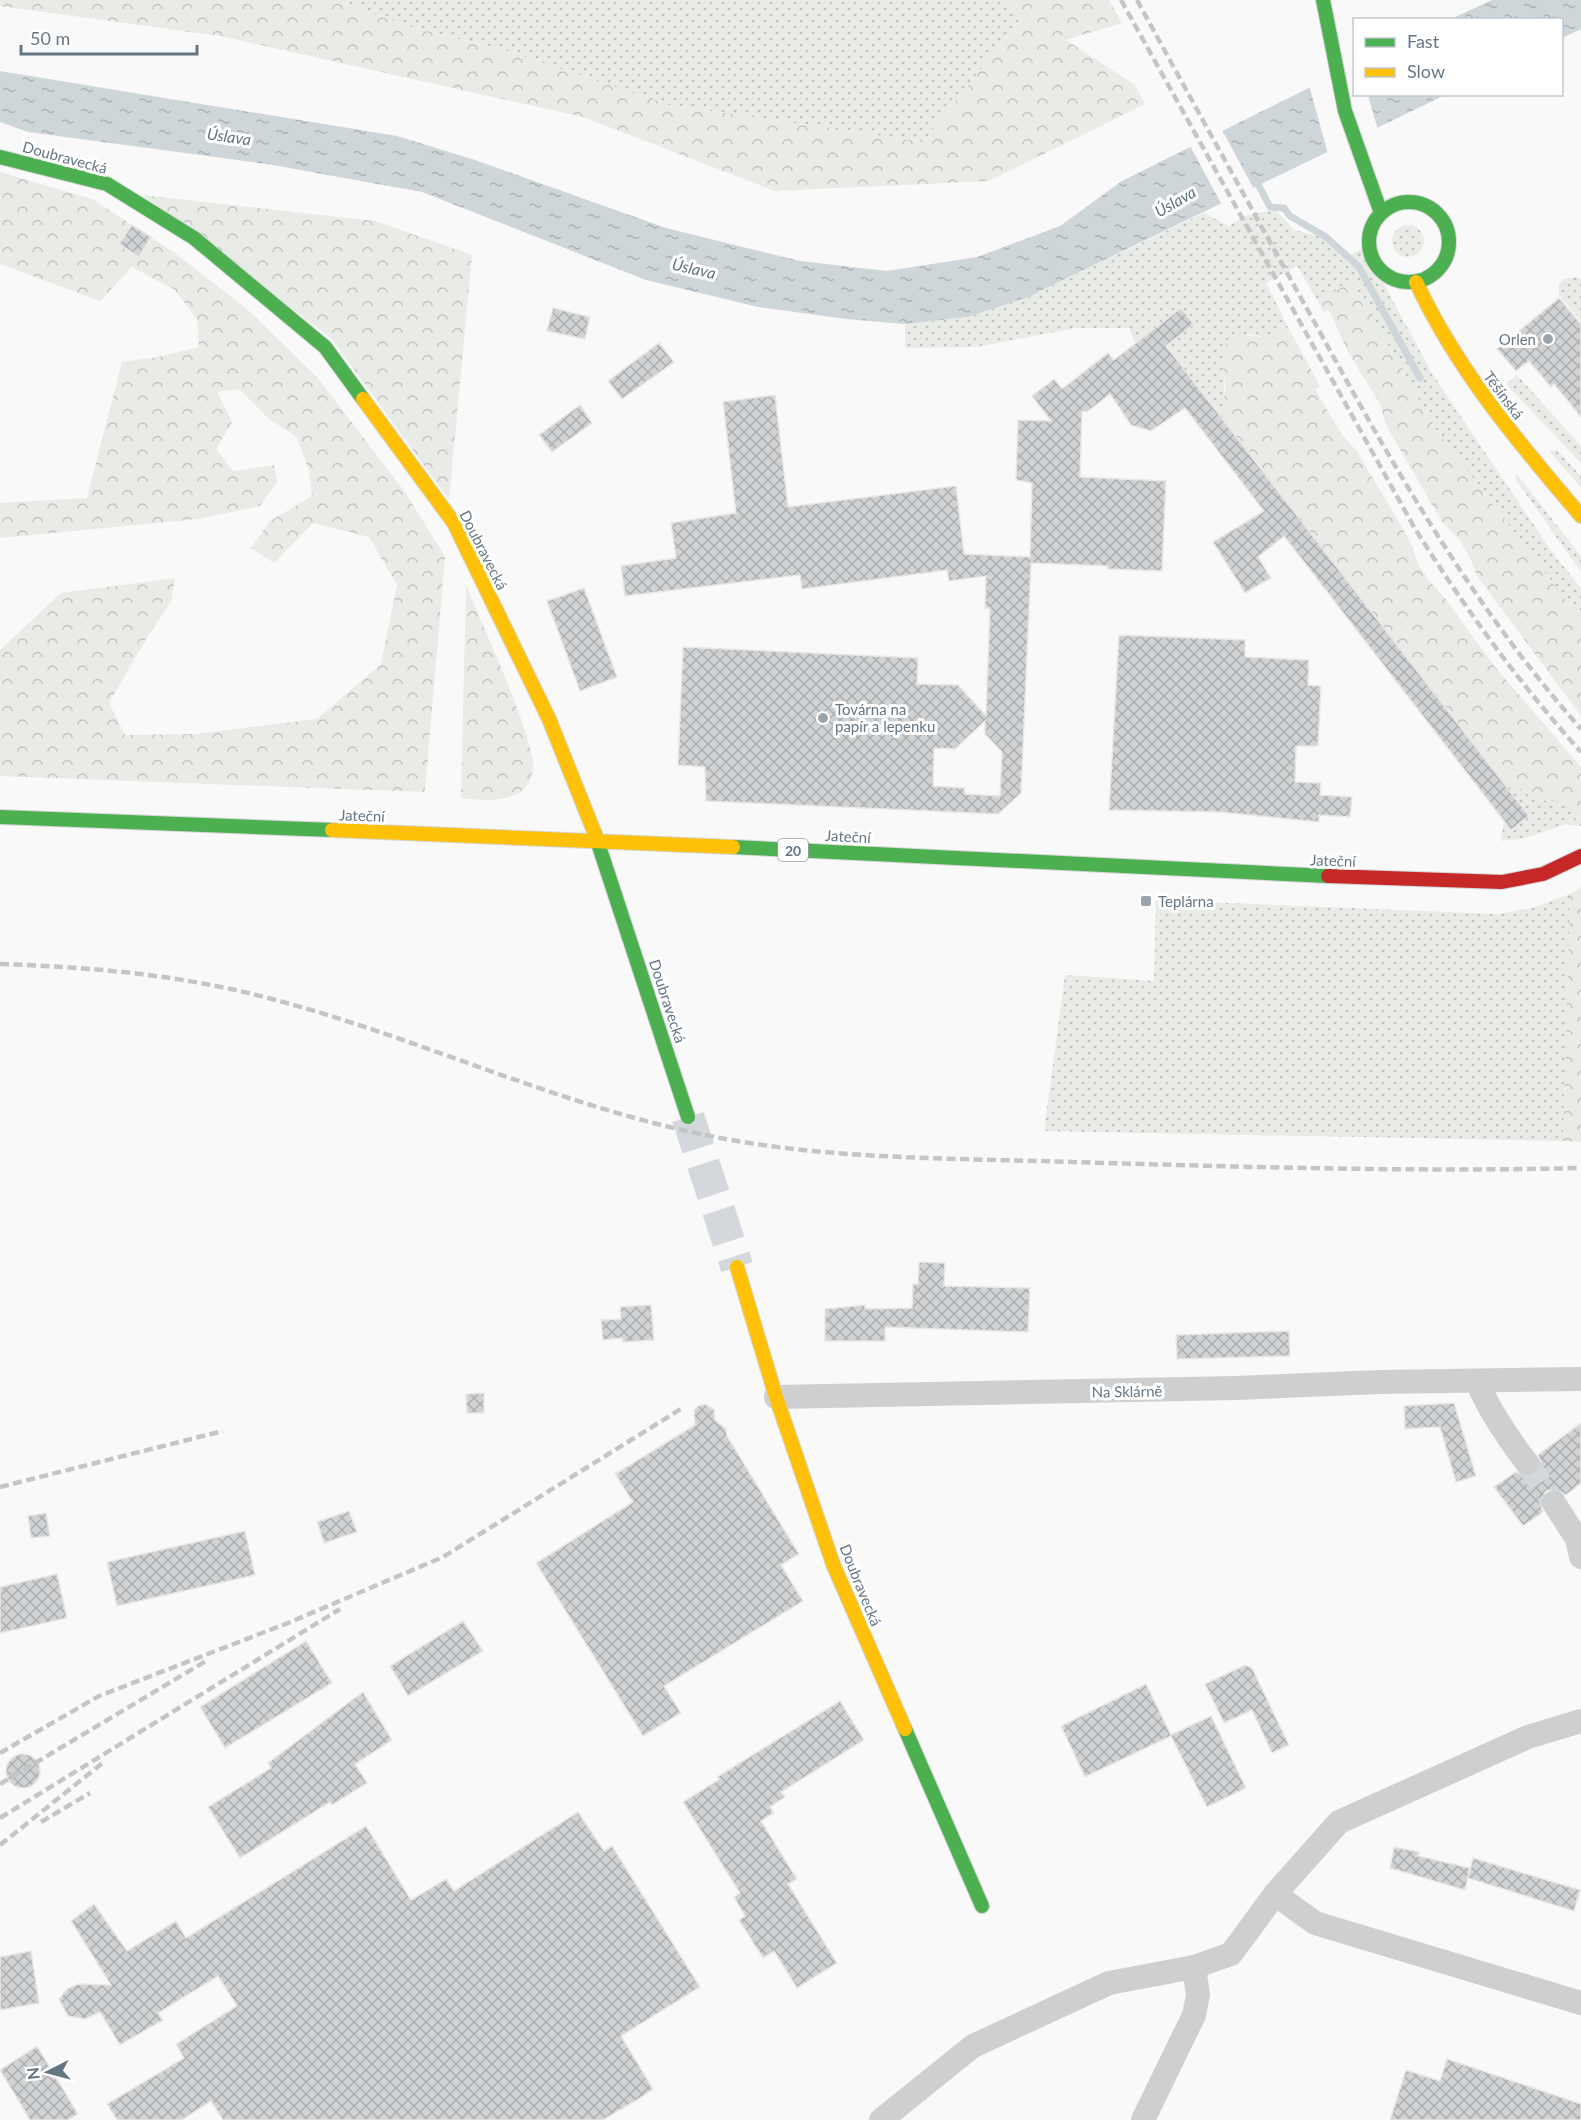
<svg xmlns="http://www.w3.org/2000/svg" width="1581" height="2120" font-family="Lato,sans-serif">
<defs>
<pattern id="grass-dots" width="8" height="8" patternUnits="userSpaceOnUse" patternTransform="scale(1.5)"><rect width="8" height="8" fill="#e8ebe6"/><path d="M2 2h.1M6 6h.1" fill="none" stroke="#c0c3c0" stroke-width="1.8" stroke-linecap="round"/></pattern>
<pattern id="forest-crowns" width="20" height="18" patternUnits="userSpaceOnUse" patternTransform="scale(1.5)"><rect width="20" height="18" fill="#e8ebe6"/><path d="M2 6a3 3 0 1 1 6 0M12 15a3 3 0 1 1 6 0" fill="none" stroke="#c0c3c0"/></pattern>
<pattern id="water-ripples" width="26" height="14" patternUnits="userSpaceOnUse" patternTransform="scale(1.5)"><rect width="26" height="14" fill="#ced6d9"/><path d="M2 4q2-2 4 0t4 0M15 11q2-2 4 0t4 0" fill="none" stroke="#abb2b5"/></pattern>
<pattern id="building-cross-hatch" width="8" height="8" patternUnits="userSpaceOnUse" patternTransform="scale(1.5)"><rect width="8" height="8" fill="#d0d2d3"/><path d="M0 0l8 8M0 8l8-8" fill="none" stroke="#acafb1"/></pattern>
</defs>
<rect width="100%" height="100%" fill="#f9f9f9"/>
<g fill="url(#grass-dots)">
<polygon points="332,0 1007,0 1022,17 923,142 669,105 507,51 414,28"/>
<path d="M 1275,209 L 1294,230 L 1323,237 L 1345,257 L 1365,248 L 1431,372 L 1552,552 L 1581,588 L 1581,620 L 1434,427 L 1352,282 L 1318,301 L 1297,266 L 1266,283 L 1288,327 L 1271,338 L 1247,334 L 1223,369 C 1227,387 1221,404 1224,422 L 1153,329 L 1135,343 L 1129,328 L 1077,328 L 975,347 L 905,348 L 905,324 L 968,317 L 1028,297 L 1204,213 L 1229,226 L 1247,215 Z"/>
<circle cx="1408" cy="241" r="16"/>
<polygon points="1578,277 1581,279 1581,321 1559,295 1559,284 1566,278"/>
<polygon points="1517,375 1581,446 1581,463 1506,384"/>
<polygon points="1557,450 1581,476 1581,487 1549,451"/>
<polygon points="1516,473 1581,556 1581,572 1516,480"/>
<polygon points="1502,782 1515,785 1538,800 1566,802 1576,819 1581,816 1581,826 1566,824 1525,838 1501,841 1504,821"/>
<polygon points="1570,894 1563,1141 1044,1131 1065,975 1154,981 1156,900 1498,914 1532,908"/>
</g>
<g fill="url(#forest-crowns)">
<polygon points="0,0 332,0 414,28 507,51 669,105 923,142 1022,18 1007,0 1109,0 1122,23 1066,40 1135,85 1145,104 989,181 775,191 583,117 220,36 0,6"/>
<polygon points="0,172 92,199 175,253 248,310 317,377 405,492 445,557 425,792 0,776 0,650 61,593 175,578 171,602 149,634 109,703 125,735 194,734 317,719 381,664 397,585 369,537 313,523 274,563 251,548 270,521 312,496 309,471 297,437 269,419 239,389 217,392 232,422 216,449 233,471 274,465 277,482 260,506 198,519 0,538 0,503 87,498 122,362 158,357 199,347 197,319 175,290 132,267 100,301 0,264"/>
<polygon points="142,195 375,221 472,255 449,500 332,339"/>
<polygon points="1352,282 1434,427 1581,620 1581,716 1477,576 1469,555 1458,538 1442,522 1386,425 1380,404 1347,350 1329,310 1324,312 1318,301"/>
<polygon points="1288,327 1320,386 1315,389 1342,435 1357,451 1411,543 1418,564 1430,582 1444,597 1495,667 1581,767 1581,816 1576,819 1566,802 1538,800 1515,785 1502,782 1224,422 1222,409 1226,384 1223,369 1227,340 1234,334 1271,338"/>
<path d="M 466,585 C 479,618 537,742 533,770 C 528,805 486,801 461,798 Z"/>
<polygon points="1581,887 1581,1142 1563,1141 1570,894"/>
</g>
<g fill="url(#water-ripples)">
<polygon points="1492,0 1581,0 1581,29 1562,38 1562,20 1451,19"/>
<polygon points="0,71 397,136 475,160 666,228 800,261 887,271 977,257 1060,226 1122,181 1329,78 1354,94 1445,95 1028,297 968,317 905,324 846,319 758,307 646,280 422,192 267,164 28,132 0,122"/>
</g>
<g fill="#f9f9f9">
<polygon points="1354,63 1354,94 1368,95 1378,130 1328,154 1309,85"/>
<polygon points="1221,128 1255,191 1223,207 1189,144"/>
</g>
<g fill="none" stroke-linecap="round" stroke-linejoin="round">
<polyline stroke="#ced6d9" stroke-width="7" points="1259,186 1270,207 1284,208 1290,216 1326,237 1359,267 1420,378"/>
</g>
<g fill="url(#building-cross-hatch)" stroke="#e8e8e8" stroke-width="1.5" fill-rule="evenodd">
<polygon points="132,225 151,237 139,257 119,244"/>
<polygon points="1559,298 1581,324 1581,417 1554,384 1551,387 1529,361 1516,371 1497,349"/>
<polygon points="553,308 590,317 585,339 547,331"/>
<path d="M 1181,308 L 1194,324 L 1166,346 L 1529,816 L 1511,830 L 1284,536 L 1258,557 L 1271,578 L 1245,593 L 1213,542 L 1264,511 L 1185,408 L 1151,431 L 1131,425 L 1110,394 L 1087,412 L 1082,411 L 1080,477 L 1166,481 L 1162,571 L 1108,569 L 1108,566 L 1031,563 L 1021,793 L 998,814 L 706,801 L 705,767 L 678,765 L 683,647 L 918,658 L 917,684 L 958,685 L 986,716 L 990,608 L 985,608 L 986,576 L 949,581 L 947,570 L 802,589 L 800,575 L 625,596 L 621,566 L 676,558 L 671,523 L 736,513 L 723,402 L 775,395 L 788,507 L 956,486 L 964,554 L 1030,557 L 1032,483 L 1016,480 L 1018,420 L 1051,421 L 1032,396 L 1054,379 L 1062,389 L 1108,353 L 1114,360 ZM 985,721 L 985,734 L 1002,752 L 1000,796 L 965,794 L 964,788 L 933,786 L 934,748 L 955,749 Z"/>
<polygon points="659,343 674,362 622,399 608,381"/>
<polygon points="580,405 592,423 552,452 539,435"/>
<polygon points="584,588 617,677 580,691 547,601"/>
<polygon points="1119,635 1245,640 1245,657 1309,660 1308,685 1321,686 1318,746 1296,746 1295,782 1321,783 1320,795 1352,797 1350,817 1319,815 1319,822 1219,812 1109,810"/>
<polygon points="919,1262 945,1263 944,1286 1030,1288 1028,1332 885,1327 885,1341 825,1341 825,1309 865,1305 865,1309 912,1308 913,1284 918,1284"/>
<polygon points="651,1305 654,1340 623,1342 622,1338 603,1340 601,1320 621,1319 620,1307"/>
<polygon points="1289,1331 1290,1356 1177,1359 1176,1335"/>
<polygon points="484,1393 484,1413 467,1413 466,1394"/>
<polygon points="1454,1403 1476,1476 1456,1482 1440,1427 1405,1429 1404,1406"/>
<polygon points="705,1404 714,1410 715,1420 726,1429 727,1436 799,1554 781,1565 803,1601 664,1686 681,1713 643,1736 536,1563 633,1502 615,1474 695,1425 694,1411 698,1406"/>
<polygon points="1581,1423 1581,1483 1566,1495 1554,1489 1546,1491 1540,1503 1543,1512 1523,1526 1494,1487 1516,1472 1528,1477 1536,1474 1541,1462 1538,1455"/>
<polygon points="349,1511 357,1532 324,1543 317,1522"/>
<polygon points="46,1513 50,1536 31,1538 28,1516"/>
<polygon points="245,1531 255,1575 117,1606 107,1562"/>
<polygon points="57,1574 67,1618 0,1633 0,1587"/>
<polygon points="463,1621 483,1651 408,1696 390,1666"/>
<polygon points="306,1641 332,1683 225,1748 200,1707"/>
<polygon points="1245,1665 1252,1668 1289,1745 1272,1753 1252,1710 1224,1723 1205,1684"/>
<polygon points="1146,1684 1171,1735 1211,1716 1246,1788 1207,1807 1171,1736 1085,1777 1061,1726"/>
<polygon points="363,1692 392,1740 355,1764 367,1783 332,1805 330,1802 240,1858 208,1807 271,1768 268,1763"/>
<polygon points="840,1701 864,1740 781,1792 785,1797 770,1807 774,1813 761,1821 797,1879 788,1884 837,1963 797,1988 774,1951 763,1958 739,1920 745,1916 734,1897 740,1893 683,1802 720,1779 717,1777"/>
<circle cx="23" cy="1771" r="17"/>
<polygon points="578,1812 604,1851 612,1846 700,1987 621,2036 653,2089 637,2100 603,2120 223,2120 211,2101 182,2120 117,2120 107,2104 184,2058 176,2044 237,2006 218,1976 158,2013 163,2020 120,2045 100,2012 85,2019 68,2016 59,1999 67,1989 78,1984 111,1985 71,1921 94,1904 127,1951 176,1921 186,1938 366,1826 411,1900 446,1879 454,1891"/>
<polygon points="1394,1847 1419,1852 1418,1856 1470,1868 1465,1890 1390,1868"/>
<polygon points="1473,1858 1580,1890 1574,1911 1468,1878"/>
<polygon points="31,1951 39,2003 0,2010 0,1957"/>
<polygon points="37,2046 78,2114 68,2120 30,2120 0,2070"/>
<polygon points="1447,2059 1581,2104 1581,2120 1390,2120 1406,2070 1440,2081"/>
</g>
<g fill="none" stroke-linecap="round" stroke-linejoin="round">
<polyline stroke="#d4d8dc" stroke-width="24" stroke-dasharray="24 12" stroke-linecap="butt" points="1527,1463 1554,1503"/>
<polyline stroke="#d4d8dc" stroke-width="33" stroke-dasharray="33 16" stroke-linecap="butt" points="688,1117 737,1267"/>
<defs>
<g id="fast">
<polyline points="1323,0 1345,111 1381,213"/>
<polyline points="0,157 107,184 194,238 325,347 363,399"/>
<circle cx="1409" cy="242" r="40"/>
<polyline points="0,817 332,830"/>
<polyline points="595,834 688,1117"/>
<polyline points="733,847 1328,876"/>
<polyline points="905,1729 982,1906"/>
</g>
<g id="slow">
<path d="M 1416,282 C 1457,370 1518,442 1581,516"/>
<polyline points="363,399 454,523 549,719 595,834"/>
<polyline points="332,830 733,847"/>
<polyline points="737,1267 776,1397 833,1564 905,1729"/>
</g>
<polyline id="jam" points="1328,876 1502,882 1543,874 1581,856"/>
</defs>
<use href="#fast" stroke="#d5d6d7" stroke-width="16"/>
<use href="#slow" stroke="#d5d6d7" stroke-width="16"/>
<use href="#jam" stroke="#d5d6d7" stroke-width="16"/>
<g stroke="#cecfd0" stroke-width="24">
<path d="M 1477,1381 C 1489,1411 1508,1438 1527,1463"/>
<polyline points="776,1397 1236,1388 1380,1382 1581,1379"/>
<polyline points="1554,1503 1577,1539 1581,1557"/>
<polyline points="1275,1894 1315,1923 1581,2003"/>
<polyline points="881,2120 973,2046 1109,1983 1194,1967 1231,1954 1275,1894 1339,1822 1528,1737 1581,1721"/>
<polyline points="1143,2120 1194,2015 1198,1995 1194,1967"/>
</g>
<use href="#fast" stroke="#4caf50" stroke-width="14"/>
<use href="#slow" stroke="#ffc107" stroke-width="14"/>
<use href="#jam" stroke="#c62828" stroke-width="14"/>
<g stroke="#c3c5c6" stroke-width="4.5" stroke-dasharray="9 4.5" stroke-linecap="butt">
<path d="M 1121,0 L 1414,527 C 1464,607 1518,682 1581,752"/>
<path d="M 1137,0 C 1196,108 1256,217 1316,325 C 1394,468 1473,607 1581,729"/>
<path d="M 0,964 C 92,967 183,975 272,999 C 420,1038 559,1106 710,1136 C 829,1160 952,1158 1072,1162 C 1242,1167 1411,1172 1581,1168"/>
<polyline points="0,1487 223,1431"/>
<polyline points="0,1753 99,1696 288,1623 443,1557 684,1407"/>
<polyline points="0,1784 206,1661"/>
<polyline points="0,1818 340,1609"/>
<polyline points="41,1822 90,1793"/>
<polyline points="0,1845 105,1761"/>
</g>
</g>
<g fill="#99a4ac" stroke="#fff" stroke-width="2">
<circle cx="1548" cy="339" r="6"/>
<circle cx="823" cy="718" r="6"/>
<rect x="1140" y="895" width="12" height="12" rx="3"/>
</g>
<g text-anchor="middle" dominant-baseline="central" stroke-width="6" stroke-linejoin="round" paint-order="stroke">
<rect fill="#fff" stroke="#939fa8" stroke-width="1.5" x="778" y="839" width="30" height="22" rx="4.5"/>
<g font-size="14" font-weight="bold" fill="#657683">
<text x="793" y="850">20</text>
</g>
<g font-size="15" fill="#657683" stroke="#fff">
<text transform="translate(65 157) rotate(15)">Doubravecká</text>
<text transform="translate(1504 395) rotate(53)">Těšínská</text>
<text transform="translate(484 550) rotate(63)">Doubravecká</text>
<text transform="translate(362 815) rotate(2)">Jateční</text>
<text transform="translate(848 836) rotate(3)">Jateční</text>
<text transform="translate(1333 860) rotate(2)">Jateční</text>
<text transform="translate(668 1001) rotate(72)">Doubravecká</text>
<text transform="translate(1127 1391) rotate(-1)">Na Sklárně</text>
<text transform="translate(861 1585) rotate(68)">Doubravecká</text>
</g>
<g font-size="15" fill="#657683" stroke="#fff" text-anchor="start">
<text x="1536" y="339" text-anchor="end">Orlen</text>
<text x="835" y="709">Továrna na<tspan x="835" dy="17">papír a lepenku</tspan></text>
<text x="1158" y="901">Teplárna</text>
</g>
<g font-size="16" font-style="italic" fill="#60757c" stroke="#fff">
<text transform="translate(229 136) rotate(8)">Úslava</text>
<text transform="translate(1175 201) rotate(-30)">Úslava</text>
<text transform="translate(694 268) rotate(13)">Úslava</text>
</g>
</g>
<rect x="1353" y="18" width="210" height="78" fill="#ffffff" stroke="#c1c8cd" stroke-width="1.5"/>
<rect x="1365" y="38" width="30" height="9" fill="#4caf50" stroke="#c1c8cd" stroke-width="1.5"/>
<text x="1407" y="48" font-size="18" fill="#657683">Fast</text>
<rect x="1365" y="68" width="30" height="9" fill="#ffc107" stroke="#c1c8cd" stroke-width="1.5"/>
<text x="1407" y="78" font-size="18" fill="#657683">Slow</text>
<g transform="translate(48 2072) rotate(264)" stroke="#ffffff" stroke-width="4.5" paint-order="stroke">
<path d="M0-4.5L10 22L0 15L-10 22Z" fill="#657683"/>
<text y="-9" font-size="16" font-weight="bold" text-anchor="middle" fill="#657683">N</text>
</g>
<path d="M21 45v9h176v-9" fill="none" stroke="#657683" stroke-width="3"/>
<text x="30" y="45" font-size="18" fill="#657683" stroke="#ffffff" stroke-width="4.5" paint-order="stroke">50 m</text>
</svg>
